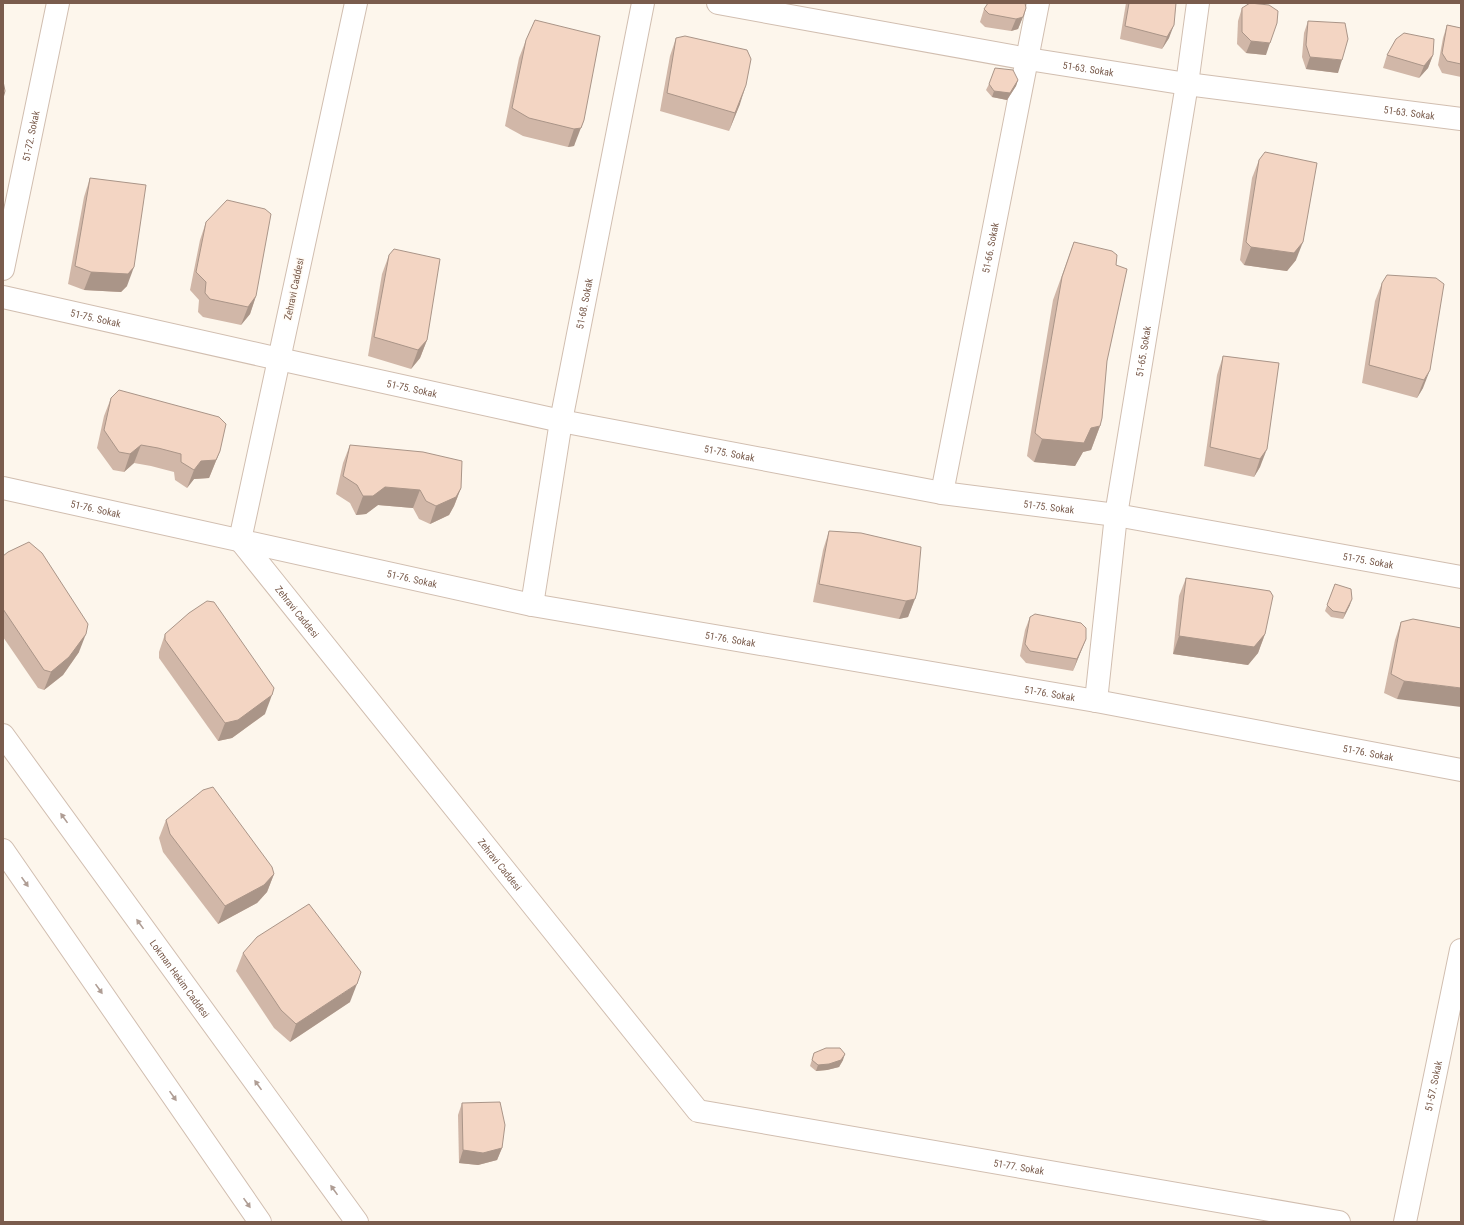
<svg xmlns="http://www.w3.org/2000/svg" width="1464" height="1225" font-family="'Roboto Condensed',sans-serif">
<rect width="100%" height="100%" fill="#fdf6ec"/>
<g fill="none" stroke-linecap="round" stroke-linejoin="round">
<defs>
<g id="minor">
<path id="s1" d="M 356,3 L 240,540 L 698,1111 L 1339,1222"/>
<path id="s2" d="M 718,3 L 1028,59 L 1187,84 L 1461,119"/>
<path id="s3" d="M 3,269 L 58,3"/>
<path id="s4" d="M 3,297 L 279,359 L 561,421 L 942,493 L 1116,515 L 1461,577"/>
<path id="s5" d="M 3,488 L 532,605 L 1096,701 L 1461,770"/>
<path id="s6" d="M 942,493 L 1038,3"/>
<path id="s7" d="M 532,605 L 561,421 L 643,3"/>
<path id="s8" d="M 1096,701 L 1116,515 L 1187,84 L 1198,3"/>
<path id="s9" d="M 3,735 L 357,1222"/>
<polyline points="3,850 260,1222"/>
<path id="s10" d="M 1405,1222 L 1461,950"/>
</g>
</defs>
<use href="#minor" stroke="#d1beb0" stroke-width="24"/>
<use href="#minor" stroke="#fff" stroke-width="22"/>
</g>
<g fill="#d1b7a8">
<polygon points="1126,3 1176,3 1169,38 1162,49 1120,39"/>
<polygon points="1026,8 1018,29 1011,31 985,27 980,22 984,9"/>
<polygon points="1242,8 1266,55 1246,53 1237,44 1238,21"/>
<polygon points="1308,21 1338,73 1306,69 1302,57 1304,33"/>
<polygon points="1447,25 1461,28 1461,77 1442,73 1438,65 1443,38"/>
<polygon points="600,36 574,146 568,147 523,136 505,126 519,58 526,40"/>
<polygon points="676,38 740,104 729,131 660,111 670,56"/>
<polygon points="1387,55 1433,55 1428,68 1419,78 1383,68"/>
<polygon points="1018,80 1016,86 1007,100 992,97 986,90 989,84"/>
<polygon points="1259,160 1296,260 1287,271 1244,265 1240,260 1252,178"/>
<polygon points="90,178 127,286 121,292 84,290 68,284 84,197"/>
<polygon points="206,222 256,296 250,314 241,325 203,317 198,312 199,300 190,290 200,240"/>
<polygon points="1074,242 1107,361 1100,426 1091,450 1083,452 1075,466 1034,462 1027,456 1053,300"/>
<polygon points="389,255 427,340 420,358 411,369 368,356 382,274"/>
<polygon points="1436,278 1423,388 1417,398 1362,383 1375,301 1382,283"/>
<polygon points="1223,356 1279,363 1260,467 1254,477 1204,466 1217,375"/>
<polygon points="111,398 220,451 209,478 194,479 187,488 175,480 174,472 151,466 134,463 124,472 113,470 97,448 104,416"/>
<polygon points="350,445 461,488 454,506 449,515 430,524 419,519 413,508 378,505 366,514 356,515 350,503 336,494 343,463"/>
<polygon points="829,531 917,592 908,617 899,619 813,602 823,550"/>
<polygon points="3,556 79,652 63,675 44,690 38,688 3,637"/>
<polygon points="1186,578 1265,634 1258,653 1248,665 1173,654 1179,596"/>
<polygon points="1335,584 1350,605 1343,619 1331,617 1325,611"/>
<polygon points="1030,617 1086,639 1073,671 1026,663 1020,656 1025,630"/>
<polygon points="1401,622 1461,628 1397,699 1384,693 1395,640"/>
<polygon points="165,634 265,714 232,738 218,741 159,658 159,652"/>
<polygon points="166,820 274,874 267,892 257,903 218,924 163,852 159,838"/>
<polygon points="243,953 350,1002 290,1042 274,1028 236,971"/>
<polygon points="814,1053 843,1060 839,1067 827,1070 816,1071 810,1066"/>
<polygon points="462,1103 502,1148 497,1160 478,1165 459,1163 458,1115"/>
</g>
<g fill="#aa9588">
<polygon points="1023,17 1018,29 1011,31 1016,19"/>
<polygon points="1174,25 1169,38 1162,49 1167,37"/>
<polygon points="1251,41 1270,43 1266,55 1246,53"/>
<polygon points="1433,55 1428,68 1419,78 1424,66"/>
<polygon points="1310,57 1342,60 1338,73 1306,69"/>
<polygon points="1018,80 1016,86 1007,100 992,97 994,91"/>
<polygon points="746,85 740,104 729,131 735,113"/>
<polygon points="584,120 574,146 568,147 574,129"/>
<polygon points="1303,242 1296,260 1287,271 1244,265 1251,247"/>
<polygon points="134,267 127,286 121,292 84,290 91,272"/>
<polygon points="256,296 250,314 241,325 248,307"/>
<polygon points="427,340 420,358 411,369 418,350"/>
<polygon points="1430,370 1423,388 1417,398 1424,380"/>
<polygon points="1100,426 1091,450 1083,452 1075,466 1034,462 1042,439 1091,428"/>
<polygon points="141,445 134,463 124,472 130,454"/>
<polygon points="1267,449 1260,467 1254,477 1260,459"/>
<polygon points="220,451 209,478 194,479 187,488 194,470 201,461"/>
<polygon points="385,487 420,490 413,508 378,505 366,514 356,515 363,496"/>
<polygon points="461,488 454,506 449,515 430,524 436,506"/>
<polygon points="915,599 908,617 899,619 906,601"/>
<polygon points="1352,599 1350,605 1343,619 1345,613"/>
<polygon points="86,634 79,652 63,675 44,690 51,672"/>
<polygon points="1265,634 1258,653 1248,665 1173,654 1179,636"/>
<polygon points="1086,639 1081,651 1073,671 1077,659"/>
<polygon points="1404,681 1461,688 1461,707 1397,699"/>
<polygon points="272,695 265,714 232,738 218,741 225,723"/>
<polygon points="274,874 267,892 257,903 218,924 225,906"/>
<polygon points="357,984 350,1002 290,1042 296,1024"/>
<polygon points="845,1054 843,1060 839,1067 827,1070 816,1071 818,1065"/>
<polygon points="502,1148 497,1160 478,1165 459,1163 463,1150"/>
</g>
<g fill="#f3d5c3" stroke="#aa9588">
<polygon points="988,3 1025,3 1026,8 1023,17 1016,19 989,14 984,9"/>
<polygon points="1129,3 1176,3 1174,25 1167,37 1125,26"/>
<polygon points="1250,3 1269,5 1278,11 1277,23 1270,43 1251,41 1242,32 1242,8"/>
<polygon points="535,20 600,36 584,120 581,128 574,129 529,118 512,108 526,40"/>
<polygon points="1308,21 1345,23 1348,39 1342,60 1310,57 1306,45"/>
<polygon points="1447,25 1461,28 1461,64 1447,61 1442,53"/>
<polygon points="1404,33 1434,39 1433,55 1424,66 1387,55 1396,39"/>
<polygon points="685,36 747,50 751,59 746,85 735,113 667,93 676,38"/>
<polygon points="995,68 1013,70 1018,80 1010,93 994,91 989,84"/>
<polygon points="3,81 5,91 3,98"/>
<polygon points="1265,152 1317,163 1303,242 1294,253 1251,247 1246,242 1259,160"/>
<polygon points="90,178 146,185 134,267 128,274 91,272 75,266"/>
<polygon points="227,200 265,209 271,214 256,296 248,307 210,299 205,293 206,282 196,272 206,222"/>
<polygon points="1074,242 1112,251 1117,255 1116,265 1127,269 1107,361 1102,418 1100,426 1091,428 1084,443 1042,439 1035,433 1062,277"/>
<polygon points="394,249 440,259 427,340 418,350 374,337 389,255"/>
<polygon points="1387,275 1436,278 1444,284 1430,370 1424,380 1369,365 1382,283"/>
<polygon points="1223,356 1279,363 1267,449 1260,459 1210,447"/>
<polygon points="119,390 219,417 226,424 220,451 216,460 201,461 194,470 181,462 181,454 158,448 141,445 130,454 119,452 104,430 111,398"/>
<polygon points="350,445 423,452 462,461 461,488 456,497 436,506 426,501 420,490 385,487 373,496 363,496 357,485 343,476"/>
<polygon points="829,531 861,533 921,547 917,592 915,599 906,601 819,584"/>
<polygon points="29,542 42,553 88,624 86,634 69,657 51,672 44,670 3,609 3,556 8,552"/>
<polygon points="1186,578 1270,591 1273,596 1265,634 1254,647 1179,636"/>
<polygon points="1335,584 1351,589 1352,599 1345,613 1333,611 1327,605"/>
<polygon points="207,601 214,602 274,688 272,695 238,720 225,723 165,640 165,634 189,613"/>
<polygon points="1035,614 1081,623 1086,628 1086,639 1077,659 1030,651 1025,644 1030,617"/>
<polygon points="1413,619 1461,628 1461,688 1404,681 1391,674 1401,622"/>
<polygon points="213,787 272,867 274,874 264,885 225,906 170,834 166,820 203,790"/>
<polygon points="309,904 361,972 357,984 296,1024 281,1010 243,953 257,937"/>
<polygon points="826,1048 840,1048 845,1054 841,1060 829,1064 818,1065 812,1060 814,1053"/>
<polygon points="500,1102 505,1125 502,1148 483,1153 463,1150 462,1103"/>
</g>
<defs><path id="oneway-solid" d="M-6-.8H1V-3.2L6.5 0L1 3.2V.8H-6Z"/></defs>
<g fill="#af9d94">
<use href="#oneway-solid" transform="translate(64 818) rotate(-126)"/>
<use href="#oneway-solid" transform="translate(25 882) rotate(55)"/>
<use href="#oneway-solid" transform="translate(140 924) rotate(-126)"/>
<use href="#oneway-solid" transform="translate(99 989) rotate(55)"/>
<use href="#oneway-solid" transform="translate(258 1085) rotate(-126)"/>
<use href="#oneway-solid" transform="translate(173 1096) rotate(55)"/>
<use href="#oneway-solid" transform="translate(334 1190) rotate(-126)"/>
<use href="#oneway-solid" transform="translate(247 1203) rotate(55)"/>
</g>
<g text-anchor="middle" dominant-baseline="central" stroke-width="3" stroke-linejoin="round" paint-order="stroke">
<g font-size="10" fill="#7a5c4d" stroke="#fffaf3">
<text stroke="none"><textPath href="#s2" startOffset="376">51-63. Sokak</textPath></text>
<text stroke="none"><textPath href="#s2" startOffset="700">51-63. Sokak</textPath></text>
<text stroke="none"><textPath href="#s3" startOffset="136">51-72. Sokak</textPath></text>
<text stroke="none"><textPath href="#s6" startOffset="250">51-66. Sokak</textPath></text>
<text transform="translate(294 289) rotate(-78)">Zehravi Caddesi</text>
<text stroke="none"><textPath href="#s7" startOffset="306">51-68. Sokak</textPath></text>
<text stroke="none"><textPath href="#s4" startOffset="95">51-75. Sokak</textPath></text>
<text stroke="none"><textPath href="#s8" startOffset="353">51-65. Sokak</textPath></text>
<text stroke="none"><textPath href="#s4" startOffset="419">51-75. Sokak</textPath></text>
<text stroke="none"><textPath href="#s4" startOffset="743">51-75. Sokak</textPath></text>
<text stroke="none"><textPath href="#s4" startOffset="1067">51-75. Sokak</textPath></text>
<text stroke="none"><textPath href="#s5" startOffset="95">51-76. Sokak</textPath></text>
<text stroke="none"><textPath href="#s4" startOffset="1391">51-75. Sokak</textPath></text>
<text stroke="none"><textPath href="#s5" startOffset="419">51-76. Sokak</textPath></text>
<text stroke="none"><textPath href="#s1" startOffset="641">Zehravi Caddesi</textPath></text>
<text stroke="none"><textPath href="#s5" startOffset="743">51-76. Sokak</textPath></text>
<text stroke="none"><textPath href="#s5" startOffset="1067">51-76. Sokak</textPath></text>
<text stroke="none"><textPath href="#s5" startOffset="1391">51-76. Sokak</textPath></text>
<text stroke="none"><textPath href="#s1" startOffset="965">Zehravi Caddesi</textPath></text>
<text stroke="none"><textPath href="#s9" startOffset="301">Lokman Hekim Caddesi</textPath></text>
<text stroke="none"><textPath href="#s10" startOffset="139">51-57. Sokak</textPath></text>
<text stroke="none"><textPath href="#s1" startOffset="1607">51-77. Sokak</textPath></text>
</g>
</g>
<rect width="1464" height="1225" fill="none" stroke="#7a5c4d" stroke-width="8"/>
</svg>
